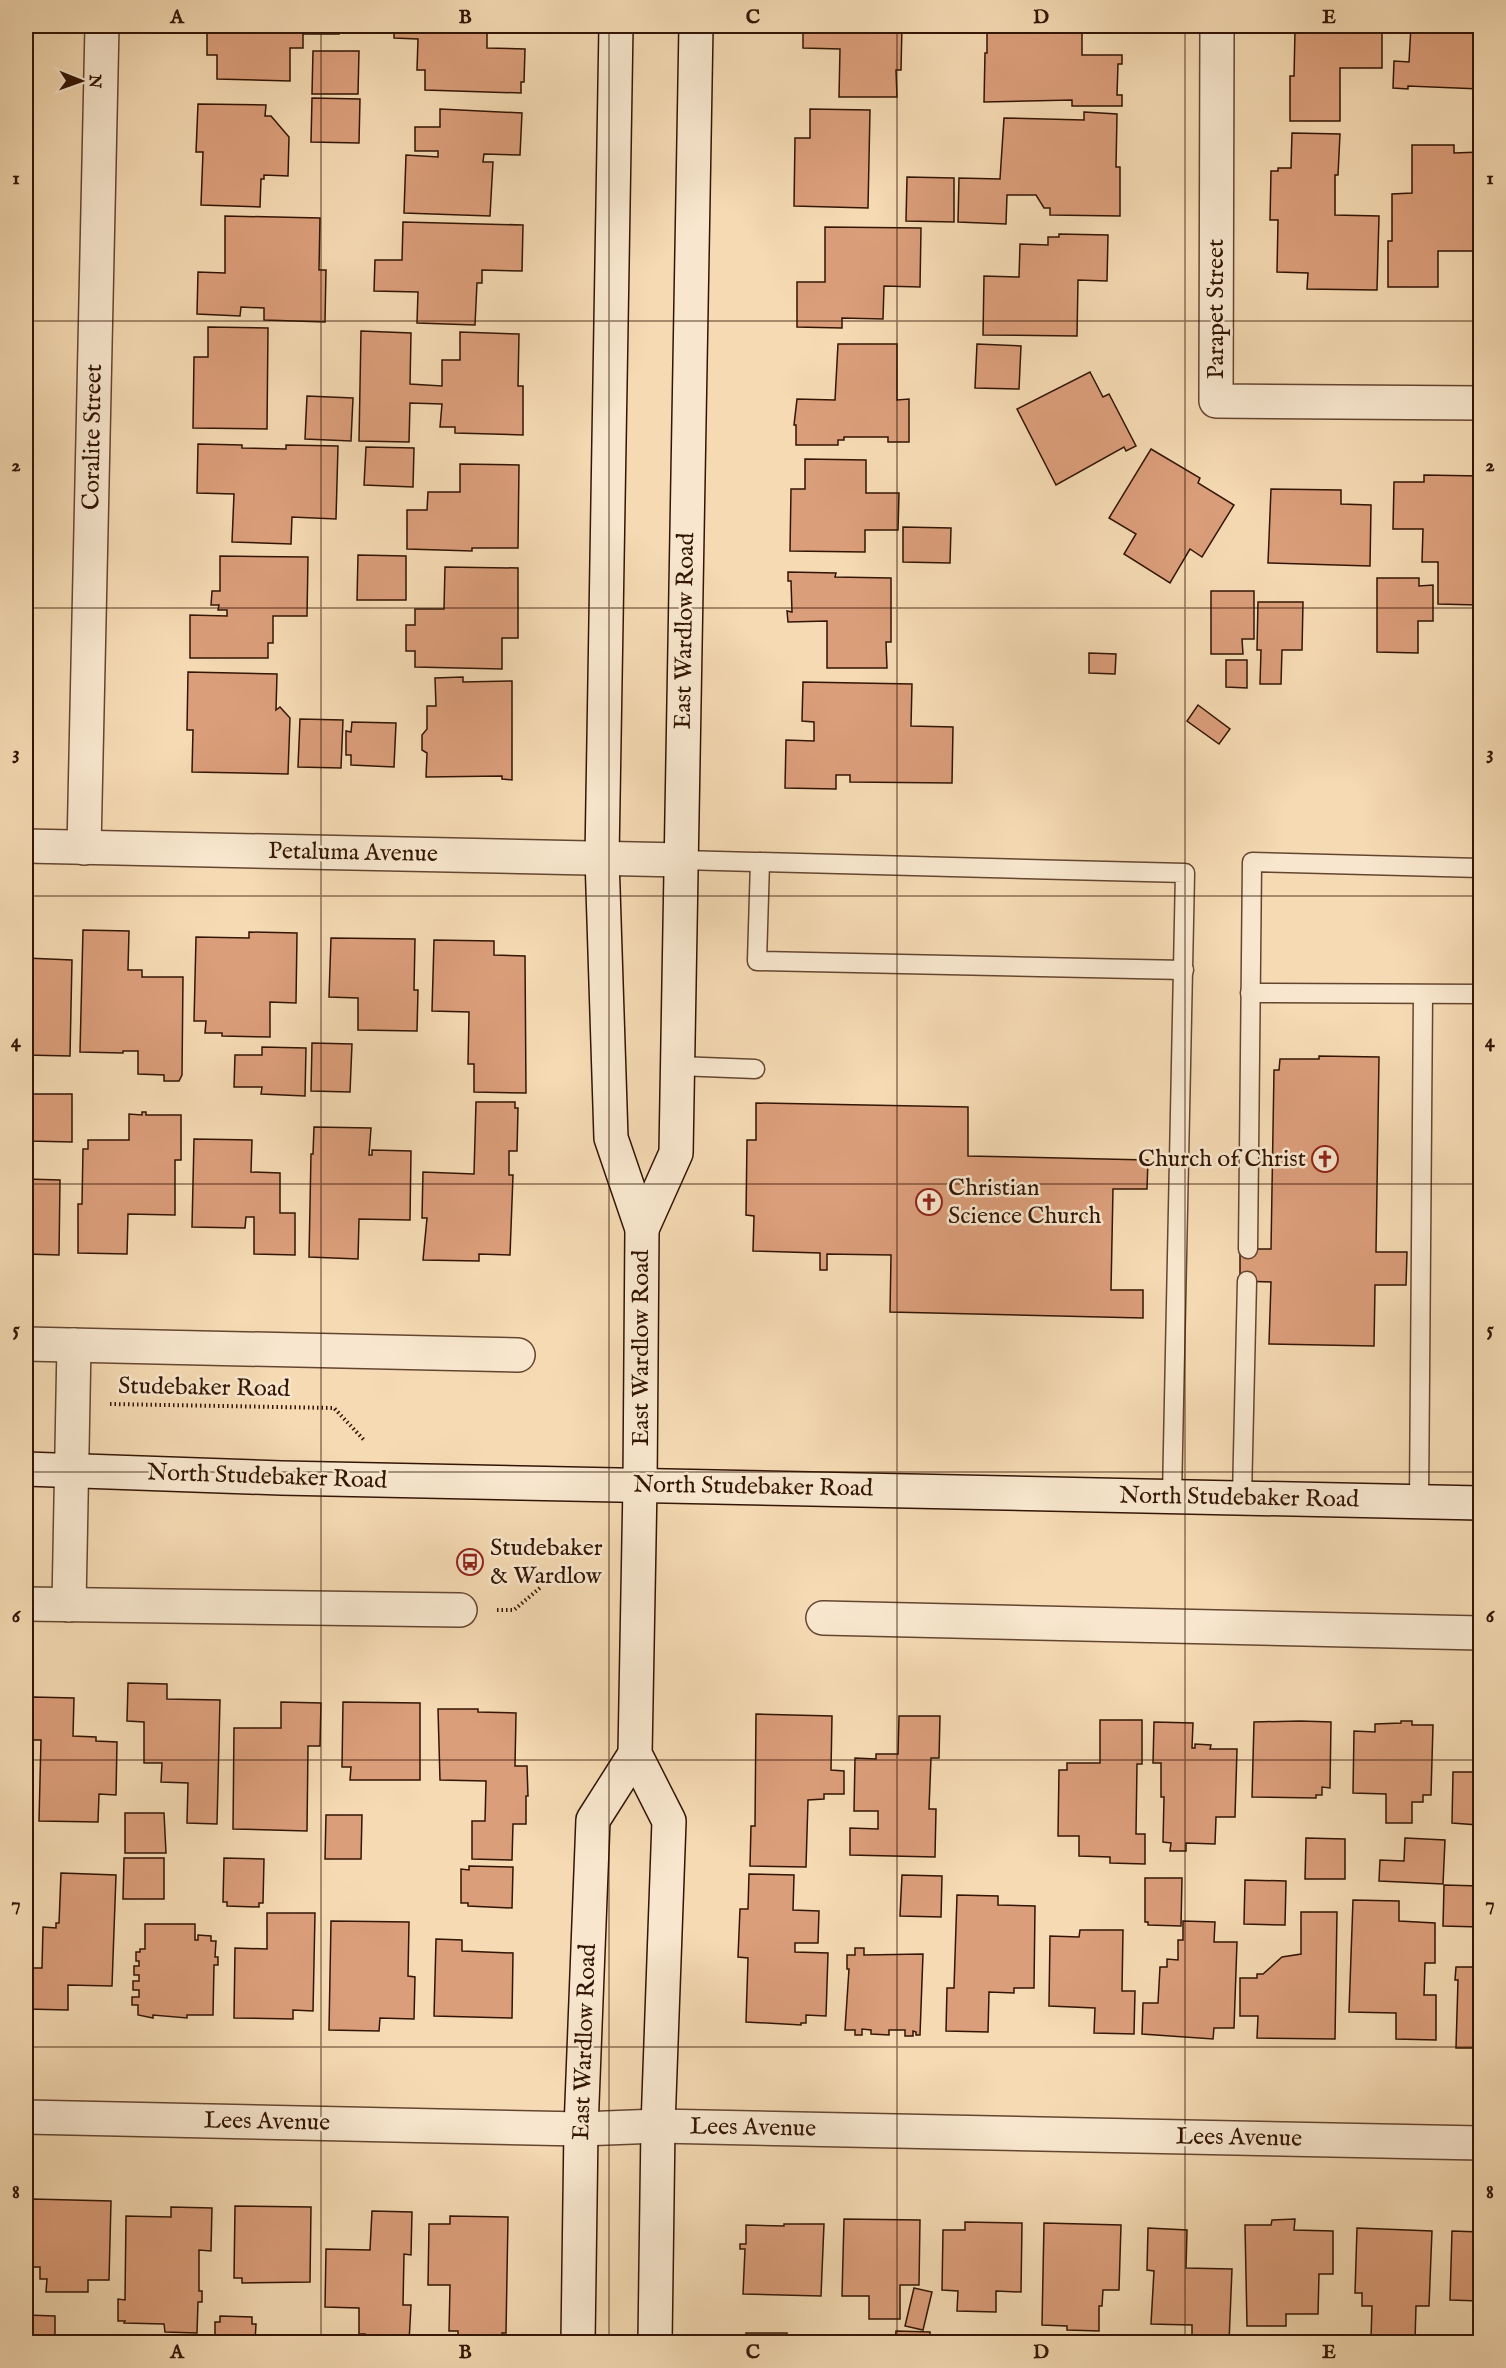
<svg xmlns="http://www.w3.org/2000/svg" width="1506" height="2368" font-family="'IM FELL English',serif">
<rect width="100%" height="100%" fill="#f5dab3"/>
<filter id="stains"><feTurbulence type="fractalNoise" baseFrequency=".00333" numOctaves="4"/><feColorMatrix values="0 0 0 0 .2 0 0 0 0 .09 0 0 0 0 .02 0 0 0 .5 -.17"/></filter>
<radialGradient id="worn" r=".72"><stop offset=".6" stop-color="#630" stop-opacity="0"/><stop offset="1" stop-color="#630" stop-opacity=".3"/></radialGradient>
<g fill="#db9e7a" stroke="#331505" stroke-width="1.5">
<polygon points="199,26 339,26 339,34 303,34 303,48 290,48 290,81 217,79 217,55 207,55 207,26"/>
<polygon points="394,26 487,26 487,48 525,49 524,82 521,82 521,93 425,90 425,70 417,70 418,39 394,38"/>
<polygon points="803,26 902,26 901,70 896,70 897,97 839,97 840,49 803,48"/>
<polygon points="1024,26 1082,26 1082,55 1122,55 1122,64 1118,64 1117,95 1122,95 1122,106 1072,106 1072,100 984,102 985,53 987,53 987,33 1024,33"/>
<polygon points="1290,26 1382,26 1382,68 1340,68 1340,121 1290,121 1290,76 1294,76 1295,31 1290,32"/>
<polygon points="1411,26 1480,26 1480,89 1408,86 1408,89 1393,88 1394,61 1409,62"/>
<polygon points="313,51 359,51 358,94 312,94"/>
<polygon points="312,98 360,99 359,143 311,142"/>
<polygon points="198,104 266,105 265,116 271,116 289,137 288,176 264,175 264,179 261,179 260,207 201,205 203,152 196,152"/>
<polygon points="440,109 522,113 520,155 484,154 483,162 493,162 490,216 404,213 406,155 438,157 438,151 415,151 415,127 440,127"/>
<polygon points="810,109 870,110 868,208 794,206 795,138 810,138"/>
<polygon points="1084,112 1117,114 1116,167 1120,167 1120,216 1050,215 1050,208 1044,208 1036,195 1007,195 1006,224 958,222 959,178 1000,179 1004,118 1084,120"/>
<polygon points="1292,133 1340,134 1338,175 1335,175 1335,215 1379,216 1377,290 1307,289 1308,273 1277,272 1278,220 1270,220 1271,171 1278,171 1278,168 1291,168"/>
<polygon points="1412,145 1454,145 1454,153 1480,152 1480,251 1438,251 1438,287 1388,287 1388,241 1392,241 1392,194 1412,193"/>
<polygon points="907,177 954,178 954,222 906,221"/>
<polygon points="225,216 320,218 319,270 326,270 325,322 264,320 264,308 241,307 240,316 197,314 198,272 225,273"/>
<polygon points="403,222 523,225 522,271 482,270 482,283 477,283 475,325 417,323 418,292 374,291 375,260 402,260"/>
<polygon points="825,227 921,228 920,287 884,286 883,319 842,318 842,328 797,327 797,282 825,282"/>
<polygon points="1059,234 1108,235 1107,281 1078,280 1077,336 983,335 984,276 1019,277 1020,244 1048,245 1048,237 1059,237"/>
<polygon points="208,327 268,328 267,429 193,428 194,357 208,357"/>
<polygon points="361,331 411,333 410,384 442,386 442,360 460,360 460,332 519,334 518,386 523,386 523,435 455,433 455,427 440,427 442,404 410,403 409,442 359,441"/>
<polygon points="838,344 897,344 897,400 909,399 909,442 888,442 888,437 844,437 844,440 838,440 838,445 796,445 796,425 794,425 797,399 835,400"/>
<polygon points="977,344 1021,346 1019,389 975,388"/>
<polygon points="1090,372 1103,397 1109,394 1136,446 1126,451 1124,447 1056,485 1017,409"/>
<polygon points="307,396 353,398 351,441 305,439"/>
<polygon points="198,444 242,445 242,448 286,449 286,445 338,446 336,519 292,517 291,544 232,542 234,494 197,493"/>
<polygon points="366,447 414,448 413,487 364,485"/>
<polygon points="1151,449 1200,478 1198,483 1234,505 1202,557 1190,549 1170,583 1124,554 1136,534 1109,518"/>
<polygon points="805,459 866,460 866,493 899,493 898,530 865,530 865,552 790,551 791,489 805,489"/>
<polygon points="460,464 519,465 518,548 472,548 472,551 407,549 407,510 427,510 428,492 460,492"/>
<polygon points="1424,475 1480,476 1478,524 1480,524 1479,605 1438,604 1438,562 1422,562 1423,529 1393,529 1394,482 1424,482"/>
<polygon points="1271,489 1341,490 1341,504 1371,505 1370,566 1268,563"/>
<polygon points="903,527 951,528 950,563 903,562"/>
<polygon points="358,555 406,556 406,600 357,600"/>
<polygon points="220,556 308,557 307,616 273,616 273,643 268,643 268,658 190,658 190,615 227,616 227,610 218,610 219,605 211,605 212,591 220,591"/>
<polygon points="445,567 518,568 518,638 502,638 502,669 415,667 415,651 406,651 406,625 415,625 415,609 444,609"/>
<polygon points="788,572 836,573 835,577 891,578 891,642 886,642 887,668 827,668 827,621 788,622 787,611 792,612 791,581 788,581"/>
<polygon points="1377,578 1419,578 1419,586 1433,585 1433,621 1418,621 1418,653 1377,652"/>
<polygon points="1211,591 1254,591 1254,639 1242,639 1243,654 1211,654"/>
<polygon points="1258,602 1303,602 1302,650 1282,650 1281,684 1260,684 1261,650 1257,650"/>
<polygon points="1089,653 1116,654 1115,674 1089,673"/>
<polygon points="1226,660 1247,660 1247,688 1226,687"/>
<polygon points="188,672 277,674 276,710 280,707 290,718 288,774 192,772 193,730 187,730"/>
<polygon points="463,677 463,682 512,681 512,780 502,779 502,776 426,777 427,753 422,750 422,735 427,729 427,706 436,706 435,678"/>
<polygon points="803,682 912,684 911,726 953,727 952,783 850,782 850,775 836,775 836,789 785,788 786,740 814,741 814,722 802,721"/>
<polygon points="1198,705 1230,729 1219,744 1187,721"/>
<polygon points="300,719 343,720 341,768 298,767"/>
<polygon points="352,722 396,723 394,767 351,765 351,755 346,755 346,731 351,732"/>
<polygon points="83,930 129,931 128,970 142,970 142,977 183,977 182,1075 179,1081 164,1081 164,1075 138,1074 138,1051 123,1051 123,1053 80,1052"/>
<polygon points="249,932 297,933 296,1003 270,1002 270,1037 222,1036 222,1033 205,1033 206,1021 194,1021 196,937 249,938"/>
<polygon points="331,938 415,939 414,990 418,990 417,1031 358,1030 358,998 329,997"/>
<polygon points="434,940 494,941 494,955 525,956 526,1093 474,1092 474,1064 468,1064 469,1012 432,1011"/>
<polygon points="26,958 72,960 70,1056 26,1055"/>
<polygon points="312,1043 352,1044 350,1092 311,1091"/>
<polygon points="262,1047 306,1048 305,1096 261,1094 262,1087 234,1087 235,1055 262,1055"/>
<polygon points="1319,1056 1379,1057 1376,1252 1407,1252 1406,1285 1375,1285 1374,1346 1269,1344 1271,1282 1240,1281 1240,1249 1271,1249 1274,1070 1279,1070 1280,1059 1319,1059"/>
<polygon points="29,1094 72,1094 72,1142 28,1141"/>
<polygon points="476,1102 515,1102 515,1108 518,1108 517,1151 509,1151 509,1175 513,1175 510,1255 479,1254 479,1261 423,1260 427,1218 422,1218 423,1172 474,1174"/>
<polygon points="756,1103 968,1107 968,1156 1148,1160 1147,1189 1113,1189 1111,1290 1143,1290 1143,1318 890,1312 891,1255 827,1254 827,1270 820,1270 820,1253 753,1251 754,1216 746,1215 747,1140 756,1140"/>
<polygon points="142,1112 146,1112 146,1115 181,1115 181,1160 175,1160 175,1215 128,1214 127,1254 78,1253 78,1204 82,1204 83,1149 88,1149 88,1140 129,1140 129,1114 142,1115"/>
<polygon points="314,1127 371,1128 369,1155 372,1155 372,1150 411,1151 410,1220 359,1219 358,1259 309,1257 311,1154 313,1154"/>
<polygon points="194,1139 252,1140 251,1172 280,1173 280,1213 295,1213 295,1255 254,1254 254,1217 246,1217 245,1228 192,1227"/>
<polygon points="26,1179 60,1180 59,1255 26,1254"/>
<polygon points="128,1683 167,1684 167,1699 220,1700 217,1824 187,1823 188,1783 161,1782 162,1763 144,1763 144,1722 127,1721"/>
<polygon points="33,1697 74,1698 73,1736 96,1737 96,1741 117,1742 116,1795 99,1794 98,1822 39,1821 41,1740 32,1740"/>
<polygon points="281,1702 321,1703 320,1746 308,1746 307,1831 233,1829 234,1728 281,1728"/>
<polygon points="343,1702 420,1703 420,1780 350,1780 351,1767 342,1767"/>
<polygon points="438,1709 478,1709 478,1712 516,1713 515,1766 527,1766 528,1796 526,1796 526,1824 513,1824 512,1860 472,1859 472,1821 485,1821 486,1781 440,1780"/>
<polygon points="756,1714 832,1716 831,1770 844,1771 844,1794 824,1794 824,1799 808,1800 806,1867 750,1866 751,1826 755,1826"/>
<polygon points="899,1716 940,1716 939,1758 931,1758 929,1809 936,1809 935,1857 850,1855 850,1828 878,1829 878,1811 854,1811 855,1758 876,1759 876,1754 898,1754"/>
<polygon points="1100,1720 1142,1720 1142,1764 1137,1764 1136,1834 1145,1834 1145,1864 1110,1863 1110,1857 1079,1856 1079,1836 1058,1836 1059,1770 1067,1770 1067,1763 1100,1763"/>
<polygon points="1300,1721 1331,1722 1330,1788 1322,1787 1322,1795 1316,1795 1316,1798 1252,1797 1254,1722"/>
<polygon points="1401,1721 1412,1721 1412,1725 1433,1725 1431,1795 1423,1795 1423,1802 1412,1802 1412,1823 1386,1823 1386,1794 1353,1793 1354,1731 1375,1732 1375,1724 1401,1723"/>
<polygon points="1154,1722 1193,1723 1192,1748 1195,1748 1195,1744 1211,1745 1210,1749 1237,1749 1235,1817 1216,1817 1215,1844 1186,1843 1186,1851 1170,1851 1171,1843 1163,1842 1164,1797 1161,1797 1161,1763 1153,1763"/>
<polygon points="1474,1767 1480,1768 1480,1842 1478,1842 1478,1825 1452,1823 1453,1772 1473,1772"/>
<polygon points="125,1813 164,1813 166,1853 125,1853"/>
<polygon points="326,1815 362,1815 361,1859 325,1859"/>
<polygon points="1306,1838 1345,1839 1345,1879 1305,1879"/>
<polygon points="1405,1838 1445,1840 1443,1884 1379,1881 1380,1860 1404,1861"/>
<polygon points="124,1858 164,1858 164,1899 123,1899"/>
<polygon points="224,1858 264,1859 263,1903 259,1903 259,1907 227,1906 227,1902 223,1902"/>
<polygon points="469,1866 513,1867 512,1908 468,1906 468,1903 461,1903 461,1869 469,1870"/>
<polygon points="61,1873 116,1875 112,1986 68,1985 68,2010 27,2009 28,1968 42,1968 43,1927 56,1928 56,1923 59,1923"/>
<polygon points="749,1874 794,1875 793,1910 819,1911 818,1943 795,1943 795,1952 828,1953 826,2016 806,2015 806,2023 801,2023 801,2025 746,2022 748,1958 738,1957 740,1909 748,1909"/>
<polygon points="902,1875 942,1876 941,1917 900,1916"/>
<polygon points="1145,1878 1182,1878 1181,1926 1148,1925 1148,1922 1145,1922"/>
<polygon points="1245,1880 1286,1881 1285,1925 1244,1924"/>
<polygon points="1444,1885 1480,1886 1480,1927 1443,1926"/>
<polygon points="957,1895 998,1896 998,1905 1035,1906 1034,1988 1014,1988 1014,1993 989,1992 988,2032 946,2031 947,1988 954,1988"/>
<polygon points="1353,1900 1399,1901 1399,1921 1435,1923 1435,1963 1425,1963 1424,1995 1436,1995 1436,2040 1396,2039 1396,2013 1349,2012"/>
<polygon points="1301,1912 1337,1912 1335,2039 1257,2038 1258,2016 1240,2016 1240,1978 1257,1978 1257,1974 1263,1974 1282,1957 1301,1954"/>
<polygon points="267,1913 315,1913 313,2011 293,2010 293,2019 234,2018 235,1948 267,1949"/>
<polygon points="331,1921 409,1922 408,1976 415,1977 414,2019 380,2018 379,2031 329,2030"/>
<polygon points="1183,1921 1215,1922 1214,1942 1237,1942 1234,2028 1214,2028 1213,2039 1142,2034 1143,2003 1158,2003 1160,1967 1167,1967 1167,1959 1178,1960 1178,1940 1183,1940"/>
<polygon points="145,1924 195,1924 195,1940 198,1940 198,1935 211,1936 211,1941 216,1941 215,1957 218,1957 218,1965 214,1965 213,2015 187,2015 187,2018 153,2015 153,2018 138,2015 138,2005 132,2005 132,1997 139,1997 139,1990 133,1990 133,1981 139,1981 139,1975 134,1975 134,1966 139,1966 139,1961 136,1961 136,1952 140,1952 140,1949 145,1949"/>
<polygon points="1080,1930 1123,1930 1122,1991 1135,1991 1134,2034 1094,2033 1095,2008 1049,2006 1050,1936 1079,1937"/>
<polygon points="1474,1938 1480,1938 1480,2048 1456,2048 1458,1980 1455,1980 1456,1967 1474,1967"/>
<polygon points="436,1939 462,1940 462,1951 513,1953 512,2018 434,2016"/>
<polygon points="855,1948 864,1948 864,1955 923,1954 920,2035 916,2035 916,2032 913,2031 913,2036 905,2036 905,2030 889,2030 889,2035 871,2034 871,2030 862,2029 862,2035 855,2035 855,2030 845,2030 849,1969 847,1969 847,1955 855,1955"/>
<polygon points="33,2199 111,2201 109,2280 88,2280 88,2292 46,2292 47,2279 40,2279 40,2267 32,2267"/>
<polygon points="235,2206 311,2207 310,2282 242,2283 242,2278 234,2278"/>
<polygon points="171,2207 212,2208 211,2251 199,2250 199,2291 202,2291 202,2302 198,2302 197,2333 165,2332 164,2324 124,2323 125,2321 118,2321 118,2299 125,2300 126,2216 171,2217"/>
<polygon points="372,2211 412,2212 411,2255 404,2254 403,2305 411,2305 409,2342 364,2342 365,2334 359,2334 359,2308 325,2307 326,2249 370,2250"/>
<polygon points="450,2216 508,2217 506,2333 502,2333 502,2342 458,2342 458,2331 449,2331 450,2285 428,2285 429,2224 450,2224"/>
<polygon points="844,2219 920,2220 919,2285 900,2285 900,2319 869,2319 869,2296 842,2296"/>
<polygon points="1295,2219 1294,2230 1333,2231 1333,2274 1319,2274 1318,2314 1286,2314 1286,2326 1247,2326 1245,2225 1271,2225 1272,2220"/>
<polygon points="965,2222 1022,2223 1021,2292 996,2291 996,2312 957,2311 958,2291 942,2290 943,2230 965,2230"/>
<polygon points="1044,2223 1121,2225 1119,2290 1103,2290 1102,2306 1099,2306 1099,2331 1067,2330 1067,2326 1042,2325"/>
<polygon points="784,2224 824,2224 821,2296 743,2294 745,2249 740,2249 740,2244 746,2244 746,2225 784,2226"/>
<polygon points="1148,2228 1187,2230 1186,2268 1232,2269 1229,2342 1192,2342 1192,2325 1151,2324 1154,2271 1147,2270"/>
<polygon points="1357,2228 1432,2231 1429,2306 1416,2306 1415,2341 1371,2339 1372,2306 1362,2306 1362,2293 1355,2293"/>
<polygon points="1452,2231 1480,2232 1480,2301 1450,2300"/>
<polygon points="914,2288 932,2292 923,2330 905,2326"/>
<polygon points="26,2315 55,2316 55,2342 26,2342"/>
<polygon points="220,2316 252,2317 252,2324 256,2324 255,2342 215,2342 215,2322 220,2322"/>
<polygon points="896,2331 930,2332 930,2337 934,2337 934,2342 895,2342"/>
<rect x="746" y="2333" width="41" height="9"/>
<polygon points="996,2338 1036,2339 1036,2342 996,2342"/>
<polygon points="1098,2339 1135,2340 1135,2342 1098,2342"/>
</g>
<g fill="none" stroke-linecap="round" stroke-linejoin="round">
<defs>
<g id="lane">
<polyline points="681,860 1185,873 1172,1496"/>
<polyline points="760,862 757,961 1184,970"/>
<polyline points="1250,993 1480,994"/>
<polyline points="678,1066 755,1069"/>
<polyline points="1248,1249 1252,862 1480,868"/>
<polyline points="1242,1497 1247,1281"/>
<polyline points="1419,1501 1423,995"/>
</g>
<g id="street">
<polyline points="1217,26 1216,401 1480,403"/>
<polyline points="26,846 681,860"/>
<polyline points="84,848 102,26"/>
<polyline points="26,1344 518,1355"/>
<polyline points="26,1604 460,1610"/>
<polyline points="69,1605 74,1345"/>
<polyline points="823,1618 1480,1633"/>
<polyline points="26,2117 581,2129 658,2126 1480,2143"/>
</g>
<g id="secondary">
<polyline points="616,26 602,858 611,1138 642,1229 640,1485 635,1754 669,1821 658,2126 655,2342"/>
<polyline points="642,1229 676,1153 696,26"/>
<polyline points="26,1469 281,1478 1480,1503"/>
<polyline points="578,2342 581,2129 593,1820 635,1754"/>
</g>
</defs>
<use href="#lane" stroke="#644630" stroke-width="21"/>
<use href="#street" stroke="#644630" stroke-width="36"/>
<use href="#secondary" stroke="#331505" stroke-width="36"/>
<g stroke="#331505" stroke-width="4" stroke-dasharray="1.5 3" stroke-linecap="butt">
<polyline points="110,1404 334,1408 364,1440"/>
<polyline points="497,1610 514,1610 541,1587"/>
</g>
<use href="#lane" stroke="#f8e7ce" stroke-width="18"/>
<use href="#street" stroke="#f8e7ce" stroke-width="33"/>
<use href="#secondary" stroke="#f8e7ce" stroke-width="33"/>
</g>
<path fill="none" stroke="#331505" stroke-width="1.5" stroke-opacity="0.55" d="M 321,26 L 321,2342M 609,26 L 609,2342M 897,26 L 897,2342M 1185,26 L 1185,2342M 26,321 L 1480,321M 26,608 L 1480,608M 26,896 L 1480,896M 26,1184 L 1480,1184M 26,1472 L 1480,1472M 26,1760 L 1480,1760M 26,2047 L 1480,2047"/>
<defs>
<symbol id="church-ring" viewBox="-11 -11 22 22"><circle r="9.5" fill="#f8e7ce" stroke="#8f2418" stroke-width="1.5"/><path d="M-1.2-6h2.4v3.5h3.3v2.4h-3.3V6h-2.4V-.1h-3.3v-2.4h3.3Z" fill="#8f2418"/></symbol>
<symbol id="bus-ring" viewBox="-11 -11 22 22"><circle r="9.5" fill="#f8e7ce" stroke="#8f2418" stroke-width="1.5"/><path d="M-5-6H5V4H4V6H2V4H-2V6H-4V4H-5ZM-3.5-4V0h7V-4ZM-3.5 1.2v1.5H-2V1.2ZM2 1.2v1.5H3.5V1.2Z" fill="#8f2418"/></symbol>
</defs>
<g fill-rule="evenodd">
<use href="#church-ring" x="1310" y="1144" width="30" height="30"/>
<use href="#church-ring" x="914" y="1187" width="30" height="30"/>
<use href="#bus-ring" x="455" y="1547" width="30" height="30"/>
</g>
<g text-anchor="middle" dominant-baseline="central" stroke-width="5" stroke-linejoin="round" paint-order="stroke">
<g font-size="24" fill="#331505" stroke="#f8e7ce">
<text transform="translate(1216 309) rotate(-90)">Parapet Street</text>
<text transform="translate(93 437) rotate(-89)">Coralite Street</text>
<text transform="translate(685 631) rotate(-89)">East Wardlow Road</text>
<text transform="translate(353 853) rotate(1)">Petaluma Avenue</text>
<text transform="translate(641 1348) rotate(-90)">East Wardlow Road</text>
<text transform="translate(204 1388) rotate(1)">Studebaker Road</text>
<text transform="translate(267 1477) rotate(2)">North Studebaker Road</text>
<text transform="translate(753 1487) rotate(1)">North Studebaker Road</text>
<text transform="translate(1239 1498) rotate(1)">North Studebaker Road</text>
<text transform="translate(585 2042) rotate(-88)">East Wardlow Road</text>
<text transform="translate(267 2122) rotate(1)">Lees Avenue</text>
<text transform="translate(753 2128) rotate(1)">Lees Avenue</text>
<text transform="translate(1239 2138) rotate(1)">Lees Avenue</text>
</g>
<g font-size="24" fill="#331505" stroke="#f8e7ce" text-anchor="start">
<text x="1306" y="1159" text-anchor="end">Church of Christ</text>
<text x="948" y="1188">Christian<tspan x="948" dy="28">Science Church</tspan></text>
<text x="490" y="1548">Studebaker<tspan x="490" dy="28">&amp; Wardlow</tspan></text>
</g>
</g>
<rect width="1506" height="2368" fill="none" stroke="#f5dab3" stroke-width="66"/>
<g transform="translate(81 81) rotate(91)" stroke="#f8e7ce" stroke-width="4.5" paint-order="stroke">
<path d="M0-4.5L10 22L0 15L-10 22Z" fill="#331505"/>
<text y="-9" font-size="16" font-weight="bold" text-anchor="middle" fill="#331505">N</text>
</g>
<rect x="33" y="33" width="1440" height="2302" fill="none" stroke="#331505" stroke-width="2"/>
<g font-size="20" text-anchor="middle" font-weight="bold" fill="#331505">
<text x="177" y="23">A</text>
<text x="465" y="23">B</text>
<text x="753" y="23">C</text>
<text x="1041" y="23">D</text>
<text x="1329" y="23">E</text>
<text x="16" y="184">1</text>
<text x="1490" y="184">1</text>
<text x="16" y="471">2</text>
<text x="1490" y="471">2</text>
<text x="16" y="759">3</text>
<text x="1490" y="759">3</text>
<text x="16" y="1047">4</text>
<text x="1490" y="1047">4</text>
<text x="16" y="1335">5</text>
<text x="1490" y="1335">5</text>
<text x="16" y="1622">6</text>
<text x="1490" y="1622">6</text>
<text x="16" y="1910">7</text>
<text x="1490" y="1910">7</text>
<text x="16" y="2198">8</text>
<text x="1490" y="2198">8</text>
<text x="177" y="2358">A</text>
<text x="465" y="2358">B</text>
<text x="753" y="2358">C</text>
<text x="1041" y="2358">D</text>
<text x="1329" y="2358">E</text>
</g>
<rect width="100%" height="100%" filter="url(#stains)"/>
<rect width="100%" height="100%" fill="url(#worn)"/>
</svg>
